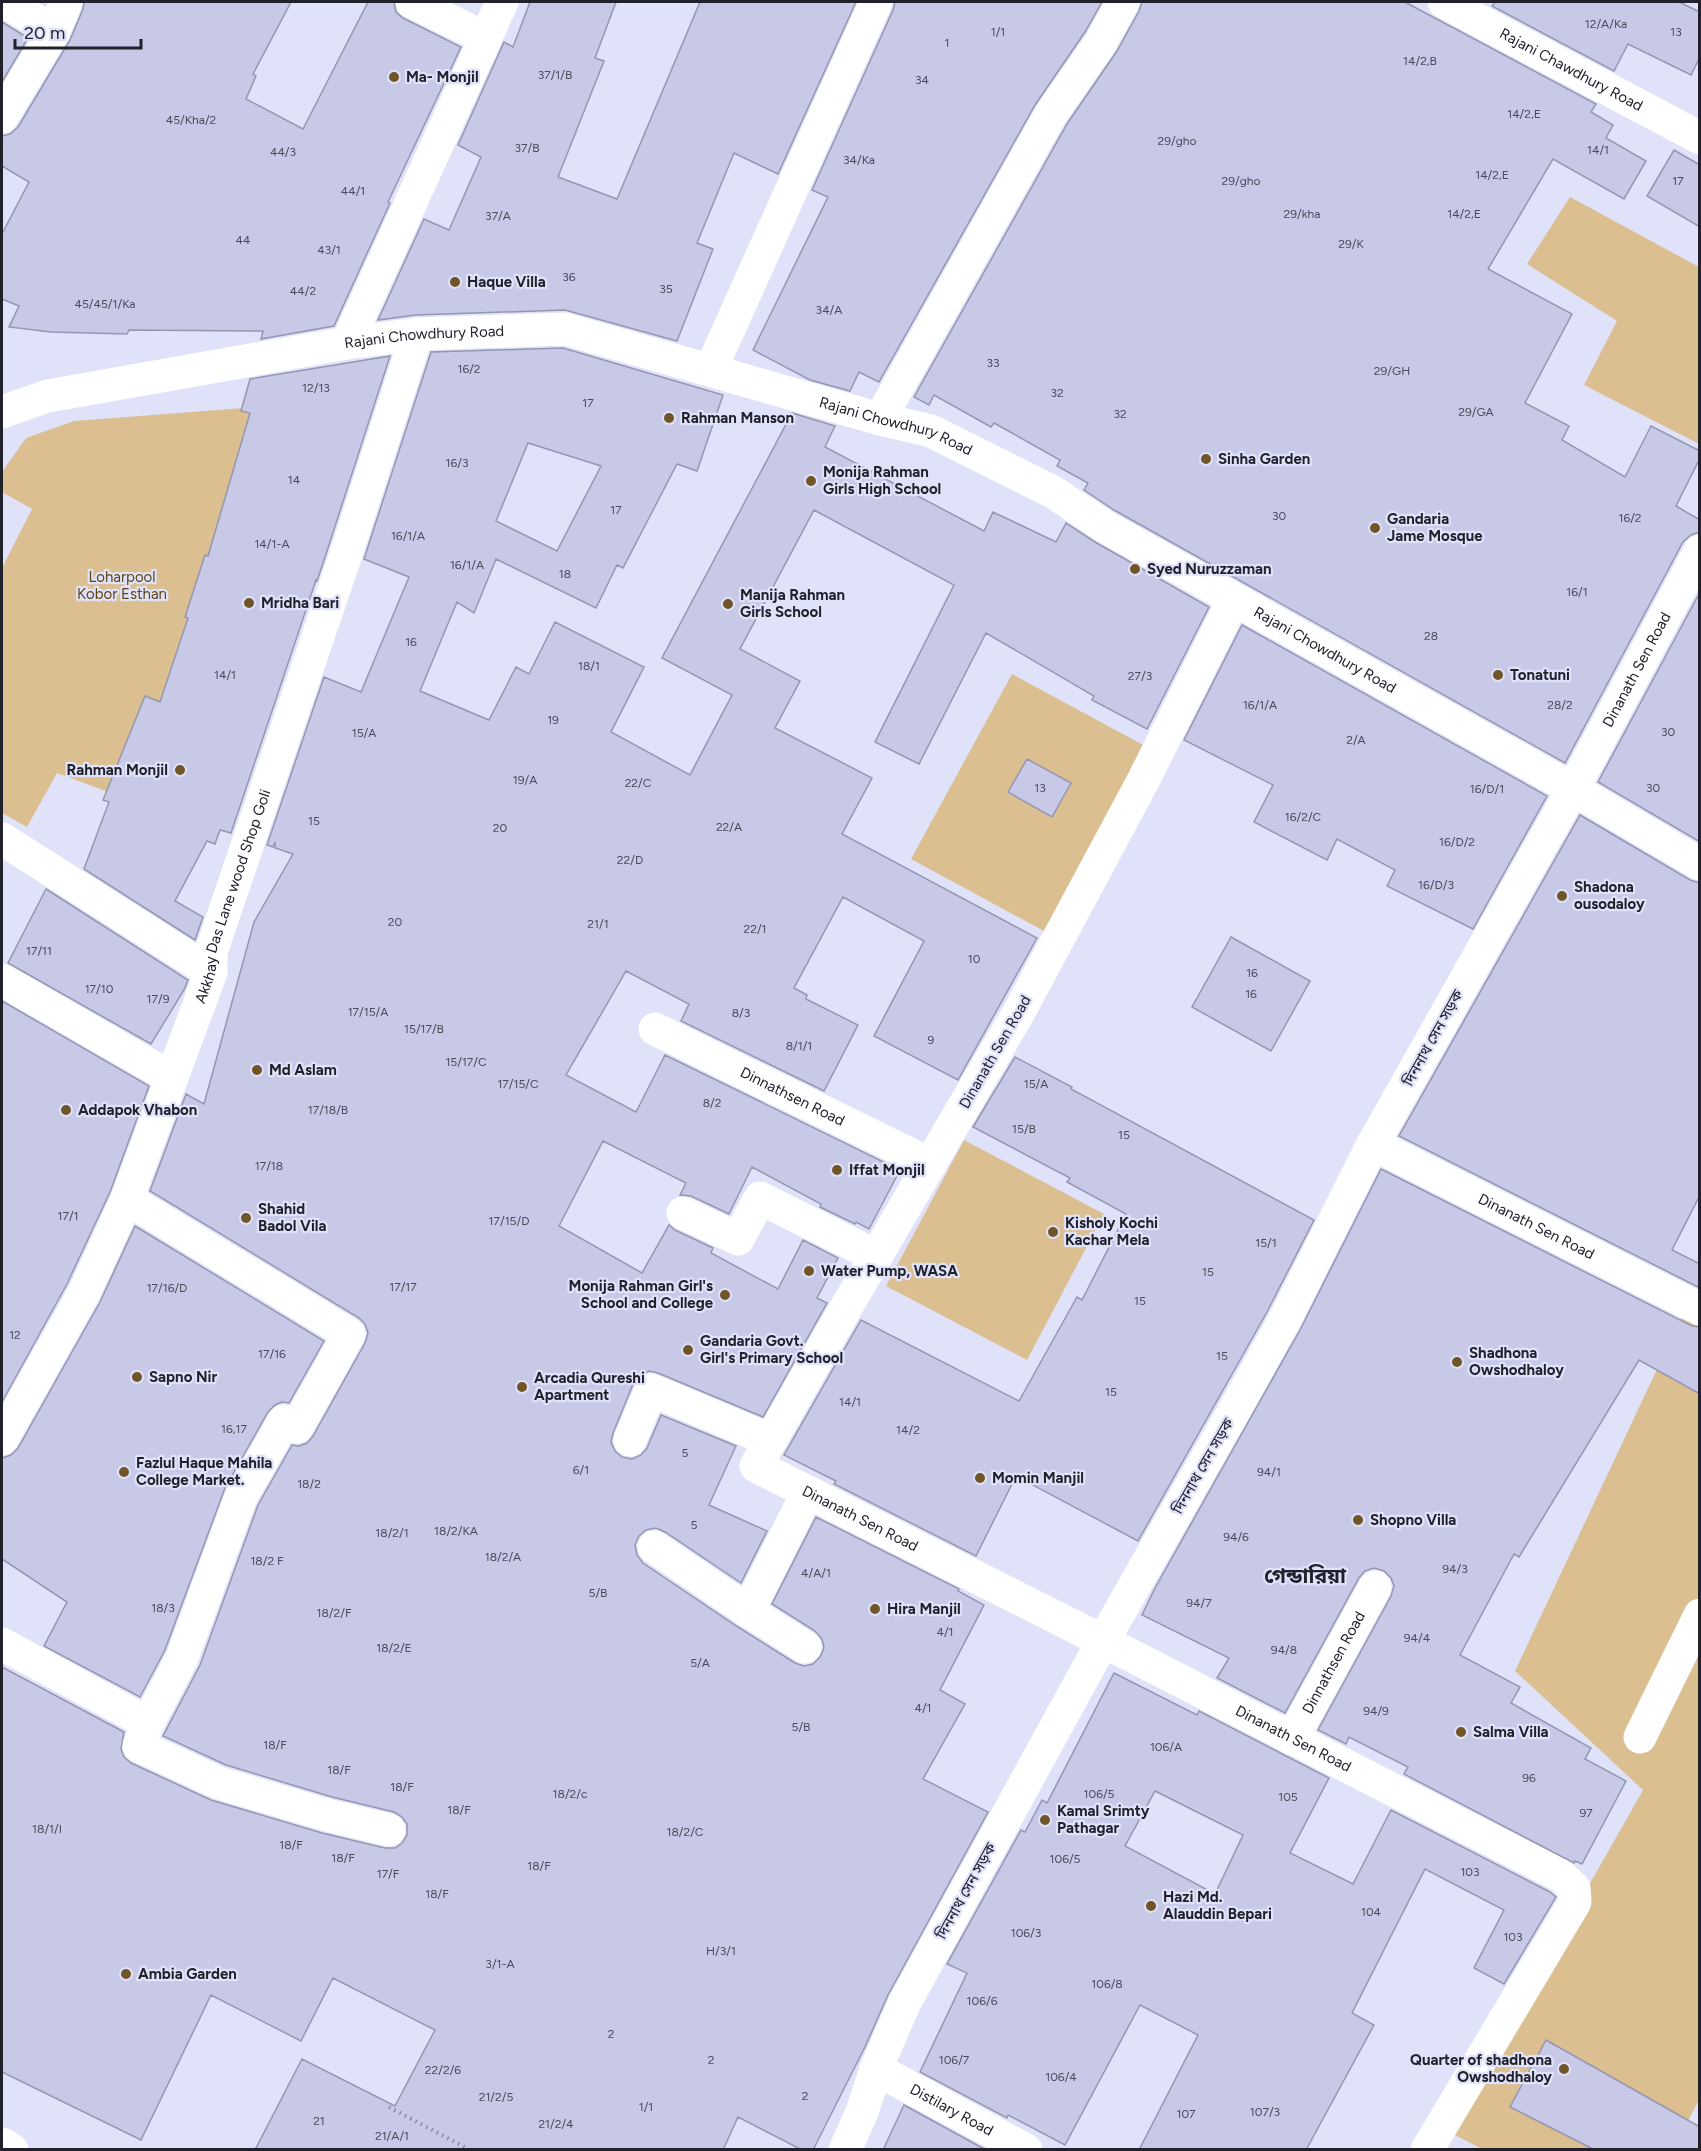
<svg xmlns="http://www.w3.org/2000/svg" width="1701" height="2151" font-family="Figtree,'Noto Sans Bengali',sans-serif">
<rect width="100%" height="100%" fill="#e0e2fa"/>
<g fill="#dbbf91">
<polygon points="1570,197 1699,267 1699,444 1584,385 1617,321 1527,264"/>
<polygon points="270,406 135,802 57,773 27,827 2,813 2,568 32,509 2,492 2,472 26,438 74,421"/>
<polygon points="1012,674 1145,746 1044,931 911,859"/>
<polygon points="964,1140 1104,1214 1027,1360 886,1286"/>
<polygon points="1683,1314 1700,1322 1699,2100 1673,2149 1482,2149 1449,2132 1643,1790 1515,1671"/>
</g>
<g fill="#c7c9e7" stroke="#9496b2" stroke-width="1.5" fill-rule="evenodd">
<polygon points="84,2 291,2 253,74 256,76 246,99 303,129 368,2 394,2 396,12 403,18 461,47 388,202 390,203 334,326 261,339 263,331 129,330 127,334 51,332 9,327 19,306 2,299 2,234 29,182 2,166 2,136 10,134 18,127 70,40 83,9"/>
<polygon points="530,2 616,2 595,58 604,61 558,177 617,199 700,2 856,2 778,174 734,153 697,243 713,249 677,341 565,310 416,315 378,320 424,219 449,230 481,157 458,145 504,42 513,47"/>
<polygon points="895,2 1102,2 1085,32 1035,105 879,382 859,372 850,391 810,380 753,350 828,197 812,190 893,10"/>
<polygon points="1142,2 1405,2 1596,104 1591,112 1613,125 1606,138 1646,161 1624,199 1553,159 1488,269 1572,314 1525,403 1569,426 1562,440 1625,477 1651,426 1700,451 1700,458 1676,506 1700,520 1700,532 1691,535 1683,542 1565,763 1114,510 1084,490 1088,483 1057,466 1060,460 994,423 991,427 934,395 929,405 914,397 1067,124 1117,51 1139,11"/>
<polygon points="1495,2 1679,2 1700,12 1700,57 1691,75 1628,44 1614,71 1492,6"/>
<polygon points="2,22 28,38 2,82"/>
<polygon points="1674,150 1700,165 1700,227 1647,196"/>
<path d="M 563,348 L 723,395 L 697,471 L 677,464 L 623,568 L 617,565 L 596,608 L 496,559 L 474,613 L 457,602 L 420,691 L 489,720 L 516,667 L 529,674 L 555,622 L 644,667 L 611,732 L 690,775 L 732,695 L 662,658 L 792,413 L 835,426 L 825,447 L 984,531 L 993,512 L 1056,542 L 1066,523 L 1095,542 L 1209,607 L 1147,729 L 1092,700 L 1094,696 L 986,633 L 919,764 L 875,742 L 954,585 L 814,510 L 740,649 L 800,681 L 775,728 L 872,778 L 842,834 L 1037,938 L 958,1080 L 874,1036 L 924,941 L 843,897 L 794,988 L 807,995 L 806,999 L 858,1025 L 824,1091 L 681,1021 L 689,1004 L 626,971 L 566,1075 L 636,1112 L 665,1055 L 900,1170 L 869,1229 L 856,1222 L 855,1224 L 820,1207 L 821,1204 L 752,1167 L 729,1214 L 691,1196 L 680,1195 L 686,1183 L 603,1141 L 559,1226 L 642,1273 L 669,1225 L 675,1230 L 713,1248 L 711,1253 L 778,1289 L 803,1240 L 838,1258 L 817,1298 L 827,1303 L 763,1417 L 658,1373 L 649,1371 L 640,1375 L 634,1382 L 613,1433 L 611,1442 L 615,1451 L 622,1457 L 632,1459 L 641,1455 L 647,1448 L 661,1415 L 736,1446 L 709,1505 L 767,1531 L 741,1583 L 665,1532 L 656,1528 L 646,1530 L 639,1536 L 635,1545 L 637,1555 L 643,1563 L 738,1627 L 795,1663 L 804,1666 L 813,1664 L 820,1657 L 824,1648 L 822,1639 L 815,1631 L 772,1604 L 816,1517 L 959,1589 L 958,1591 L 984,1605 L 940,1690 L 965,1704 L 923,1779 L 988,1812 L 888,1995 L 865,2047 L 813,2150 L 802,2150 L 738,2117 L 723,2150 L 255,2150 L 302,2059 L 395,2106 L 435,2030 L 333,1978 L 301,2041 L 211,1995 L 141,2140 L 2,2072 L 2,1667 L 124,1732 L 121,1749 L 124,1757 L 131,1763 L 211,1800 L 322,1833 L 385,1848 L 395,1848 L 402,1843 L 407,1835 L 407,1824 L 402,1817 L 394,1812 L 332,1797 L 226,1765 L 163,1736 L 200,1665 L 258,1505 L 292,1445 L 299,1446 L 307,1443 L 313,1436 L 365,1343 L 368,1333 L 365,1324 L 359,1318 L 150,1191 L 186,1094 L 204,1104 L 254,922 L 293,854 L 275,848 L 275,842 L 273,847 L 267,845 L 324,677 L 361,692 L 409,577 L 364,559 L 431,352 ZM 528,443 L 601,466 L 557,551 L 496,521 Z"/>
<polygon points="390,356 328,548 317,581 316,580 231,833 220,830 215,844 207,841 175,901 203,917 195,940 84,869 109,802 103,800 145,696 160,702 188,618 185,617 205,555 208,556 250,413 241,411 250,379"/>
<polygon points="1700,592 1700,842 1598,782"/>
<polygon points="1242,625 1547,796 1473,929 1387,886 1395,870 1337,839 1327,860 1254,822 1273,785 1184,740"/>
<polygon points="1027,759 1071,783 1052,817 1008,792"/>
<polygon points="1580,815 1690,880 1700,883 1700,1195 1672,1250 1700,1264 1700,1288 1399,1136"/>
<polygon points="46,889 188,980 184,990 151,1044 8,963"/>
<polygon points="1231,937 1310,981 1271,1051 1192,1007"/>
<polygon points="2,1001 149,1086 110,1192 67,1284 2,1402"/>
<polygon points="1015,1057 1072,1087 1071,1089 1314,1220 1267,1312 1138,1541 1016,1476 976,1556 834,1484 836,1481 784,1455 861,1320 1019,1401 1077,1297 1082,1300 1126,1214 1067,1182 1070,1178 973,1127"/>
<polygon points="1381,1169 1692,1326 1700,1327 1700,1394 1639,1360 1519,1557 1514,1554 1460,1655 1520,1687 1511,1703 1591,1748 1585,1759 1626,1781 1582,1864 1575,1861 1574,1863 1404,1774 1408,1767 1349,1737 1346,1744 1318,1730 1391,1596 1394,1586 1391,1578 1384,1571 1374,1568 1365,1571 1359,1578 1285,1713 1217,1678 1229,1658 1142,1615 1155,1588 1300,1330"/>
<polygon points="135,1226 324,1341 289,1403 282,1402 275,1405 268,1412 225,1488 165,1650 140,1697 44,1646 67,1602 2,1559 2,1458 11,1455 18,1448 100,1302"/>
<path d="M 1114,1673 L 1197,1715 L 1199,1711 L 1329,1778 L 1290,1853 L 1353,1884 L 1391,1810 L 1550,1892 L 1556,1897 L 1504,1984 L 1474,1968 L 1504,1910 L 1425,1869 L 1352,2013 L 1374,2025 L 1306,2150 L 1139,2150 L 1198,2035 L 1140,2005 L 1065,2145 L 1008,2115 L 1007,2118 L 920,2072 L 967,1973 L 947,1964 L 1021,1830 L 1025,1832 L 1042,1800 L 1047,1803 ZM 1155,1791 L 1243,1835 L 1215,1894 L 1125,1846 Z"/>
<polygon points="1546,2040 1700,2127 1700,2150 1595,2150 1510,2107"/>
<polygon points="904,2105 986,2150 883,2150"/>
</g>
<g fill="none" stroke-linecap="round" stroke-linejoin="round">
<polyline stroke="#8a8b9d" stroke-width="4" stroke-dasharray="1.5 4.5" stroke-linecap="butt" points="389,2107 470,2150"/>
<g stroke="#fff" stroke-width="33">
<polyline points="5,2 54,31"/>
<polyline points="412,2 485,38"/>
<path id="s1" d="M 1444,2 L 1700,138"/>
<polyline points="2,117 54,31 66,2"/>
<polyline points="347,343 502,2"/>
<polyline points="711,369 876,2"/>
<path id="s2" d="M 2,412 L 48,396 L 347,343 L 417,334 L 565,329 L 880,419 L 931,431 L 1053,492 L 1104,526 L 1573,789 L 1700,864"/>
<polyline points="880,419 1051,114 1101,42 1123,2"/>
<path id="s3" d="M 1234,599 L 1144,779 L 1019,1012 L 840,1318 L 756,1466 L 1103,1641 L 1561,1876 L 1574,1888 L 1575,1902 L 1427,2150"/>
<polyline points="2,839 211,972"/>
<polyline points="2,980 172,1078"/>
<path id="s4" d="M 655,1029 L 930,1164"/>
<path id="s5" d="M 1373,1144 L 1700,1309"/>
<polyline points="127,1199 349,1334 297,1427 284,1421 241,1497 182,1658 148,1723 139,1746 219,1783 327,1815 389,1830"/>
<polyline points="683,1213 738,1239 760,1198 876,1256"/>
<path id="s6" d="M 2,1439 L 84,1293 L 127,1199 L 211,972 L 211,952 L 346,554 L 417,334"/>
<polyline points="630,1440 651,1390 770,1440"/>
<polyline points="654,1547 748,1611 808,1492"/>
<polyline points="748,1611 805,1647"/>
<polyline points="2,1644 148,1723"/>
<polyline points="1640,1737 1700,1615"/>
<path id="s7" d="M 1292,1739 L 1375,1587"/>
<path id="s8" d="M 876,2069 L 1026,2150"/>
<polyline points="2,2144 12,2150"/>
<path id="s9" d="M 845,2150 L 862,2112 L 876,2069 L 904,2004 L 1103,1641 L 1239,1402 L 1284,1321 L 1373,1144 L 1573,789 L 1700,551"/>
</g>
</g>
<g fill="#6f5527" stroke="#e0e2fa" stroke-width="2">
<circle cx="394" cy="77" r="6"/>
<circle cx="455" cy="282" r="6"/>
<circle cx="669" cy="418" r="6"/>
<circle cx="1206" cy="459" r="6"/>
<circle cx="811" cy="481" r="6"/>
<circle cx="1375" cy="528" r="6"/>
<circle cx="1135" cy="569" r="6"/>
<circle cx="249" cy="603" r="6"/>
<circle cx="728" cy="604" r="6"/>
<circle cx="1498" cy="675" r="6"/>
<circle cx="180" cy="770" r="6"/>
<circle cx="1562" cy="896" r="6"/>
<circle cx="257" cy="1070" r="6"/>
<circle cx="66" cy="1110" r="6"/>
<circle cx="837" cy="1170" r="6"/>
<circle cx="246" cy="1218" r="6"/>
<circle cx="1053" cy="1232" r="6"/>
<circle cx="809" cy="1271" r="6"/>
<circle cx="725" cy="1295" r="6"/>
<circle cx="688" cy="1350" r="6"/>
<circle cx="1457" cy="1362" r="6"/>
<circle cx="137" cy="1377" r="6"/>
<circle cx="522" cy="1387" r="6"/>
<circle cx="124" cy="1472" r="6"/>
<circle cx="980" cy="1478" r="6"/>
<circle cx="1358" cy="1520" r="6"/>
<circle cx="875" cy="1609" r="6"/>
<circle cx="1461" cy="1732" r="6"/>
<circle cx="1045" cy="1820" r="6"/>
<circle cx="1151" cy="1906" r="6"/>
<circle cx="126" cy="1974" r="6"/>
<circle cx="1564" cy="2069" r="6"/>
</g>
<g text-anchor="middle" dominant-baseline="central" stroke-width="4.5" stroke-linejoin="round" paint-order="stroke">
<g font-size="12" fill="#4a4b5b">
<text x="1606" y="24">12/A/Ka</text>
<text x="998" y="32">1/1</text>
<text x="1676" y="32">13</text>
<text x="947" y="43">1</text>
<text x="1420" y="61">14/2,B</text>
<text x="555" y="75">37/1/B</text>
<text x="922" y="80">34</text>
<text x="1524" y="114">14/2,E</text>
<text x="191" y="120">45/Kha/2</text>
<text x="1177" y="141">29/gho</text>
<text x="527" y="148">37/B</text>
<text x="1598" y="150">14/1</text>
<text x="283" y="152">44/3</text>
<text x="859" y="160">34/Ka</text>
<text x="1492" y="175">14/2,E</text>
<text x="1241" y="181">29/gho</text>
<text x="1678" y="181">17</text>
<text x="353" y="191">44/1</text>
<text x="1302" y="214">29/kha</text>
<text x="1464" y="214">14/2,E</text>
<text x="498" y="216">37/A</text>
<text x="243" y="240">44</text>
<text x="1351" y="244">29/K</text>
<text x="329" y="250">43/1</text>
<text x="569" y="277">36</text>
<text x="666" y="289">35</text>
<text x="303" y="291">44/2</text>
<text x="105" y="304">45/45/1/Ka</text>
<text x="829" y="310">34/A</text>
<text x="993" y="363">33</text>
<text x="469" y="369">16/2</text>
<text x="1392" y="371">29/GH</text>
<text x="316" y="388">12/13</text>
<text x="1057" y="393">32</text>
<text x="588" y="403">17</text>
<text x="1476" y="412">29/GA</text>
<text x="1120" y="414">32</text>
<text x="457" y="463">16/3</text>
<text x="294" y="480">14</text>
<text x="616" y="510">17</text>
<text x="1279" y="516">30</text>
<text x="1630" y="518">16/2</text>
<text x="408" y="536">16/1/A</text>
<text x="272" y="544">14/1-A</text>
<text x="467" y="565">16/1/A</text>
<text x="565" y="574">18</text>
<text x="1577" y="592">16/1</text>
<text x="1431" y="636">28</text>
<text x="411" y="642">16</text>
<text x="589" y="666">18/1</text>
<text x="225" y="675">14/1</text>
<text x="1140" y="676">27/3</text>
<text x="1260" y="705">16/1/A</text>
<text x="1560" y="705">28/2</text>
<text x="553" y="720">19</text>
<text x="1668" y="732">30</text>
<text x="364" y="733">15/A</text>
<text x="1356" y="740">2/A</text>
<text x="525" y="780">19/A</text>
<text x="638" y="783">22/C</text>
<text x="1040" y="788">13</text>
<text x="1653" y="788">30</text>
<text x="1487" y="789">16/D/1</text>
<text x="1303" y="817">16/2/C</text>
<text x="314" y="821">15</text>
<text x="729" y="827">22/A</text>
<text x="500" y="828">20</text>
<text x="1457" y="842">16/D/2</text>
<text x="630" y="860">22/D</text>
<text x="1436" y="885">16/D/3</text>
<text x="395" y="922">20</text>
<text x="598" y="924">21/1</text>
<text x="755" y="929">22/1</text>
<text x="39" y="951">17/11</text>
<text x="974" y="959">10</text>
<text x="1252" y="973">16</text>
<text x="99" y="989">17/10</text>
<text x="1251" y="994">16</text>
<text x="158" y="999">17/9</text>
<text x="368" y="1012">17/15/A</text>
<text x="741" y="1013">8/3</text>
<text x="424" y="1029">15/17/B</text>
<text x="931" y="1040">9</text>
<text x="799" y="1046">8/1/1</text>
<text x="466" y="1062">15/17/C</text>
<text x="518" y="1084">17/15/C</text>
<text x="1036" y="1084">15/A</text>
<text x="712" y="1103">8/2</text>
<text x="328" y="1110">17/18/B</text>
<text x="1024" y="1129">15/B</text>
<text x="1124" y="1135">15</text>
<text x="269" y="1166">17/18</text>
<text x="68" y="1216">17/1</text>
<text x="509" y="1221">17/15/D</text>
<text x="1266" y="1243">15/1</text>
<text x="1208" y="1272">15</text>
<text x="403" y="1287">17/17</text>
<text x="167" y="1288">17/16/D</text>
<text x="1140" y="1301">15</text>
<text x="15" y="1335">12</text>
<text x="272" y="1354">17/16</text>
<text x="1222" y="1356">15</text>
<text x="1111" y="1392">15</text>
<text x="850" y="1402">14/1</text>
<text x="234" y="1429">16,17</text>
<text x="908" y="1430">14/2</text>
<text x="685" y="1453">5</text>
<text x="581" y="1470">6/1</text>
<text x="1269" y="1472">94/1</text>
<text x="309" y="1484">18/2</text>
<text x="694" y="1525">5</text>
<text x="456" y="1531">18/2/KA</text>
<text x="392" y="1533">18/2/1</text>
<text x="1236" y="1537">94/6</text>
<text x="503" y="1557">18/2/A</text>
<text x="267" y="1561">18/2 F</text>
<text x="1455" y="1569">94/3</text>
<text x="816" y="1573">4/A/1</text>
<text x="598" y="1593">5/B</text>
<text x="1199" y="1603">94/7</text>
<text x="163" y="1608">18/3</text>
<text x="334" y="1613">18/2/F</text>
<text x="945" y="1632">4/1</text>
<text x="1417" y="1638">94/4</text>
<text x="394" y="1648">18/2/E</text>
<text x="1284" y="1650">94/8</text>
<text x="700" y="1663">5/A</text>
<text x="923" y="1708">4/1</text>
<text x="1376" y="1711">94/9</text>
<text x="801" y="1727">5/B</text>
<text x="275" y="1745">18/F</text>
<text x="1166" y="1747">106/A</text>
<text x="339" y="1770">18/F</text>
<text x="1529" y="1778">96</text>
<text x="402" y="1787">18/F</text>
<text x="570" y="1794">18/2/c</text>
<text x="1099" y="1794">106/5</text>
<text x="1288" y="1797">105</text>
<text x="459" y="1810">18/F</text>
<text x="1586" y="1813">97</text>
<text x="47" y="1829">18/1/I</text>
<text x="685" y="1832">18/2/C</text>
<text x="291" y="1845">18/F</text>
<text x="343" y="1858">18/F</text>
<text x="1065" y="1859">106/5</text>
<text x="539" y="1866">18/F</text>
<text x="1470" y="1872">103</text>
<text x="388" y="1874">17/F</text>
<text x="437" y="1894">18/F</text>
<text x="1371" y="1912">104</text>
<text x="1026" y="1933">106/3</text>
<text x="1513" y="1937">103</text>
<text x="721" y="1951">H/3/1</text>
<text x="500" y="1964">3/1-A</text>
<text x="1107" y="1984">106/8</text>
<text x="982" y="2001">106/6</text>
<text x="611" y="2034">2</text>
<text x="711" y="2060">2</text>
<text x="954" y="2060">106/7</text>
<text x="443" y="2070">22/2/6</text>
<text x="1061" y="2077">106/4</text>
<text x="805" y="2096">2</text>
<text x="496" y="2097">21/2/5</text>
<text x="646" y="2107">1/1</text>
<text x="1265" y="2112">107/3</text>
<text x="1186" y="2114">107</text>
<text x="319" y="2121">21</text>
<text x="556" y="2124">21/2/4</text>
<text x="392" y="2136">21/A/1</text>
</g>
<g font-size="15" fill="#21212c" stroke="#e0e2fa">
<text stroke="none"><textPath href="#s1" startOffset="144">Rajani Chawdhury Road</textPath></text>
<text stroke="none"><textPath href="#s2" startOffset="430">Rajani Chowdhury Road</textPath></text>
<text stroke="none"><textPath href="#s2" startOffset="916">Rajani Chowdhury Road</textPath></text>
<text stroke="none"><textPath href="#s2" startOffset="1402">Rajani Chowdhury Road</textPath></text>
<text stroke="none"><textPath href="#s9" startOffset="1680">Dinanath Sen Road</textPath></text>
<text stroke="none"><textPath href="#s6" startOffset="592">Akkhay Das Lane wood Shop Goli</textPath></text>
<text transform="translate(1433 1038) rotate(-61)">দিননাথ সেন সড়ক</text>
<text transform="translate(995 1052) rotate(-60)">Dinanath Sen Road</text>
<text stroke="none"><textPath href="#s4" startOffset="153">Dinnathsen Road</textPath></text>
<text stroke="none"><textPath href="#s5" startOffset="183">Dinanath Sen Road</textPath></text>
<text transform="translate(1203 1466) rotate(-60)">দিননাথ সেন সড়ক</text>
<text stroke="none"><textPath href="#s3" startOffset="1107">Dinanath Sen Road</textPath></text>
<text stroke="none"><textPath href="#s7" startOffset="87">Dinnathsen Road</textPath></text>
<text stroke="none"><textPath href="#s3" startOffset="1593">Dinanath Sen Road</textPath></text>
<text transform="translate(966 1891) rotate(-61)">দিননাথ সেন সড়ক</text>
<text stroke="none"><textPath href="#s8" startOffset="86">Distilary Road</textPath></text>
</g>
<g font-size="15" font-weight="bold" fill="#21212c" stroke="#e0e2fa" text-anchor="start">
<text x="406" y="77">Ma- Monjil</text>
<text x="467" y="282">Haque Villa</text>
<text x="681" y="418">Rahman Manson</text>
<text x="1218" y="459">Sinha Garden</text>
<text x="823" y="472">Monija Rahman<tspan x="823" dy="17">Girls High School</tspan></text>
<text x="1387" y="519">Gandaria<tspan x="1387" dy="17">Jame Mosque</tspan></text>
<text x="1147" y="569">Syed Nuruzzaman</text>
<text x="740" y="595">Manija Rahman<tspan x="740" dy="17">Girls School</tspan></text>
<text x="261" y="603">Mridha Bari</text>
<text x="1510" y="675">Tonatuni</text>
<text x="168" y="770" text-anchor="end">Rahman Monjil</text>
<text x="1574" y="887">Shadona<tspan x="1574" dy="17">ousodaloy</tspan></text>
<text x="269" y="1070">Md Aslam</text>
<text x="78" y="1110">Addapok Vhabon</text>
<text x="849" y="1170">Iffat Monjil</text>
<text x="258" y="1209">Shahid<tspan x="258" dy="17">Badol Vila</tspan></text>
<text x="1065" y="1223">Kisholy Kochi<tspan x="1065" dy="17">Kachar Mela</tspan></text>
<text x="821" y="1271">Water Pump, WASA</text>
<text x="713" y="1286" text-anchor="end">Monija Rahman Girl's<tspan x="713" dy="17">School and College</tspan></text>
<text x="700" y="1341">Gandaria Govt.<tspan x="700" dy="17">Girl's Primary School</tspan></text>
<text x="1469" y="1353">Shadhona<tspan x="1469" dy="17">Owshodhaloy</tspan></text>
<text x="149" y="1377">Sapno Nir</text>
<text x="534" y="1378">Arcadia Qureshi<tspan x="534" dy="17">Apartment</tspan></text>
<text x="136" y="1463">Fazlul Haque Mahila<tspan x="136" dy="17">College Market.</tspan></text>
<text x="992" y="1478">Momin Manjil</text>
<text x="1370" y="1520">Shopno Villa</text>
<text x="887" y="1609">Hira Manjil</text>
<text x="1473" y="1732">Salma Villa</text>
<text x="1057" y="1811">Kamal Srimty<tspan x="1057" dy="17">Pathagar</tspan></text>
<text x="1163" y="1897">Hazi Md.<tspan x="1163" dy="17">Alauddin Bepari</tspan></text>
<text x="138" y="1974">Ambia Garden</text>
<text x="1552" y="2060" text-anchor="end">Quarter of shadhona<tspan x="1552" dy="17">Owshodhaloy</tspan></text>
</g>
<g font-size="15" fill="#5d4412" stroke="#e0e2fa">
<text x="122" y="577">Loharpool<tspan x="122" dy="17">Kobor Esthan</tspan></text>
</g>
<g font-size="21" font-weight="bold" fill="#21212c" stroke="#e0e2fa">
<text x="1305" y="1575">গেন্ডারিয়া</text>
</g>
</g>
<rect width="1701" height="2151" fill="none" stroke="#21212c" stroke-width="6"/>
<path d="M15 39v9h126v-9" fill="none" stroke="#21212c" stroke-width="3"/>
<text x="24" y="39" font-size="18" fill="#21212c" stroke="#e0e2fa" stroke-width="4.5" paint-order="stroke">20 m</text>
</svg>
